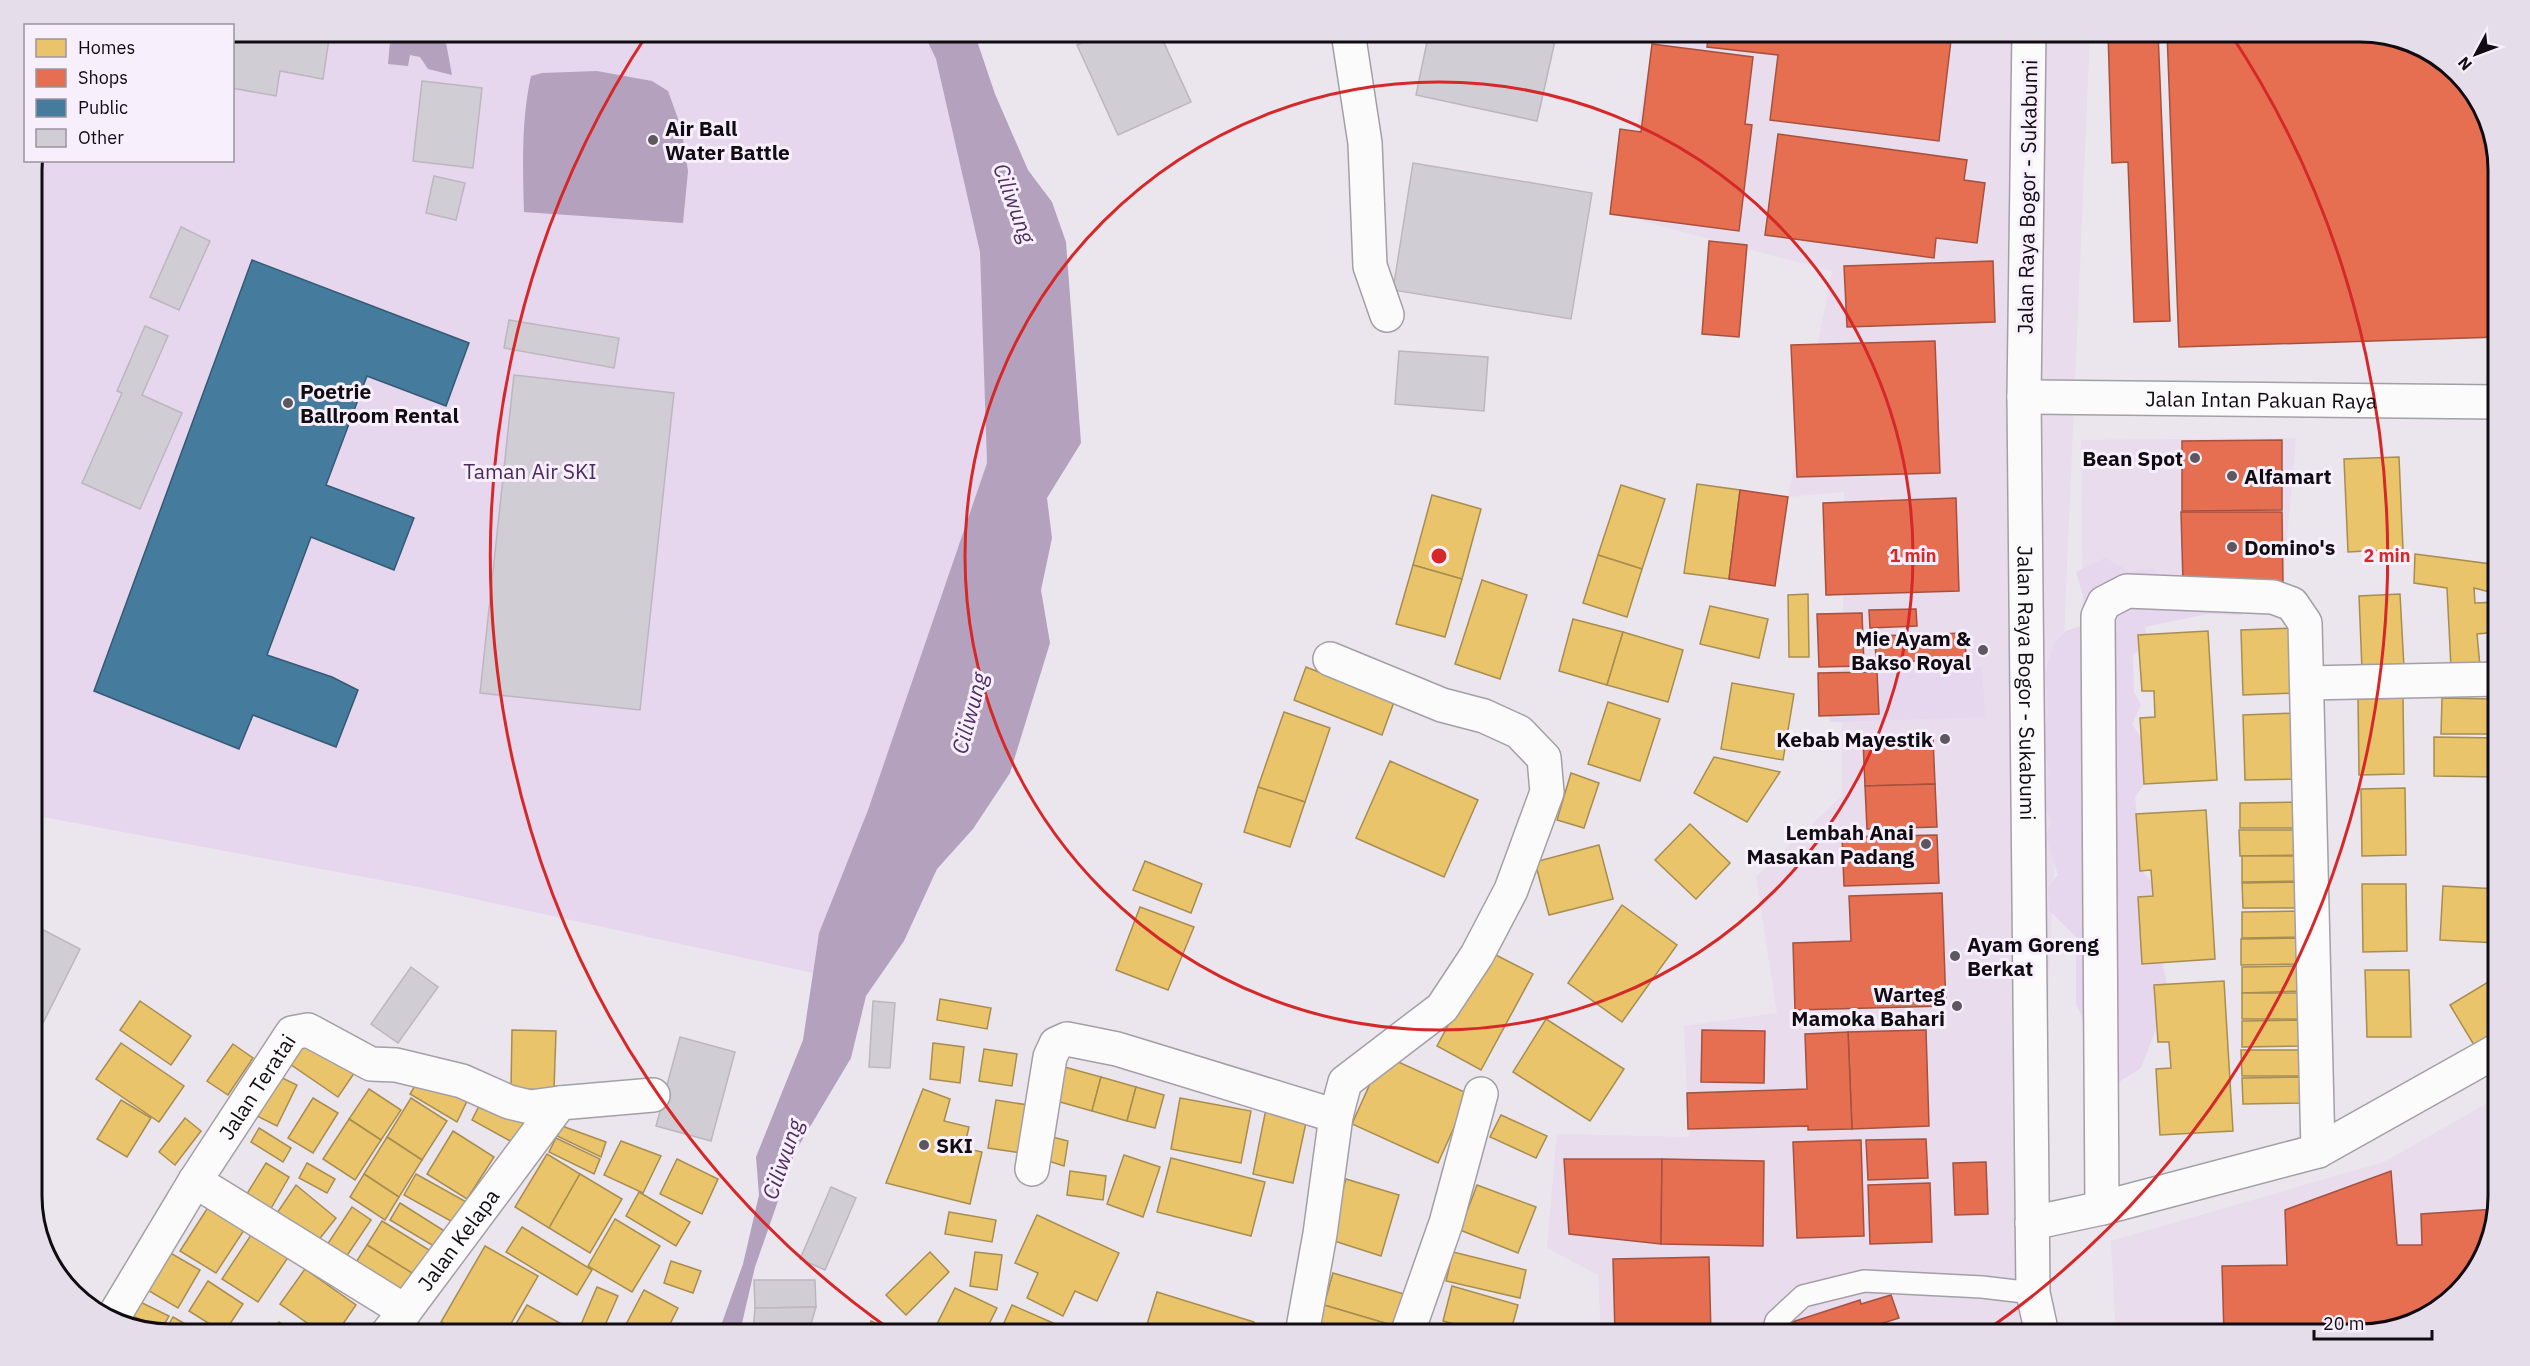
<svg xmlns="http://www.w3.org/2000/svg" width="2530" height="1366" font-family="'IBM Plex Sans',sans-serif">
<rect width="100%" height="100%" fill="#ebe5ee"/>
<g fill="#e8dced">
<polygon points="1700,32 2090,32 2034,1334 1601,1334 1598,1275 1547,1248 1557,1134 1689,1137 1684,1026 1777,1013 1756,877 1842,796 1844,492 1788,497 1832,271 1622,216 1654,35 1698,39"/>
<polygon points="2296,438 2281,605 2083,610 2081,440"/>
<polygon points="2498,1097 2498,1196 2484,1257 2437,1311 2360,1334 2116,1334 2111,1241 2384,1162"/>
</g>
<g fill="#e6d6ee">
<polygon points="233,32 923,32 936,59 980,252 987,463 868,810 819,933 813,973 429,889 32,815 32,161 232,160"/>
<polygon points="2105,558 2131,572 2152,568 2163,578 2247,590 2241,615 2207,614 2145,627 2148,644 2133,655 2134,692 2141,705 2132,724 2151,753 2154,771 2135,797 2144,874 2154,884 2161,955 2169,995 2141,1068 2114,1085 2076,1004 2076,937 2049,910 2048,888 2058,875 2046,836 2052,822 2044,804 2049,769 2042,740 2048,715 2045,673 2054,644 2066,631 2084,625 2086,605 2076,572"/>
<polygon points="1982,667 1985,717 1830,722 1828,671"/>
</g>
<g fill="#b4a1be">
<polygon points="391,32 444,32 452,75 428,69 420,57 410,55 408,66 388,64"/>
<polygon points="923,32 974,32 995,94 1028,170 1052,202 1066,242 1081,443 1047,498 1052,538 1041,590 1050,643 1010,773 973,829 937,869 904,941 866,996 851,1058 795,1152 755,1267 740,1332 742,1334 718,1334 743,1264 759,1195 756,1157 803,1040 819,933 868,810 987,463 980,252 936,59"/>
<path d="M 597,71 L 652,81 L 668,91 L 681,127 L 688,171 L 683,223 L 524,212 C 523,165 521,122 531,76 L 542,73 Z"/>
</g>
<g fill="#e9c46a" stroke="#a88d50" stroke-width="1.5">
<polygon points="2399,457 2403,549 2348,552 2344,459"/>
<polygon points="2488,460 2498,460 2498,490 2489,490"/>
<polygon points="1697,484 1740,490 1729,579 1684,573"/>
<polygon points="1621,485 1665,499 1642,569 1598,555"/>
<polygon points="1432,495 1481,509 1462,579 1413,565"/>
<polygon points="2415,554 2491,564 2490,592 2474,588 2475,603 2497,602 2498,632 2477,634 2480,666 2451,668 2447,588 2414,583"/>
<polygon points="1598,555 1642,569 1627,617 1583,603"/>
<polygon points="1413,565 1462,579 1445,637 1396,624"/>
<polygon points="1482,580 1527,595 1500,679 1455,664"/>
<polygon points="1808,594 1809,657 1789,657 1788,595"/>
<polygon points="2400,594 2404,668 2362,670 2359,596"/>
<polygon points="1710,606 1768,619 1759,658 1700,644"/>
<polygon points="1573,619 1623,632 1607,685 1559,671"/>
<polygon points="2293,628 2296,693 2243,695 2241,630"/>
<polygon points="2208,631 2217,780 2144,784 2140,718 2155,717 2154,691 2142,691 2138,635"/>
<polygon points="1623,632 1683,650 1668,702 1607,685"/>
<polygon points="1306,667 1394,702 1382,735 1294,700"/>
<polygon points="1732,683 1794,694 1783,760 1721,749"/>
<polygon points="2403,698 2404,774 2359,775 2358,699"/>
<polygon points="2442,698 2492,699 2492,734 2441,734"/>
<polygon points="1608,702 1660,719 1640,781 1588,764"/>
<polygon points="1284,712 1330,728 1305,802 1258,787"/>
<polygon points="2296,713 2297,779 2245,780 2243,715"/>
<polygon points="2434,737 2498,738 2498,777 2434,776"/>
<polygon points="1714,757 1780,772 1747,822 1694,793"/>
<polygon points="1390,761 1478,800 1444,877 1356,838"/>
<polygon points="1571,773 1599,783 1584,828 1557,820"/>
<polygon points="1258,787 1305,802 1290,847 1244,832"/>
<polygon points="2405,788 2406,855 2362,856 2361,789"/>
<polygon points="2299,802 2300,828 2240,828 2240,803"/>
<polygon points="2206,810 2215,959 2142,964 2138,897 2153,896 2151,870 2140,871 2136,814"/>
<polygon points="1690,824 1730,863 1696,899 1655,860"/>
<polygon points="2239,830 2299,830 2299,855 2240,856"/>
<polygon points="1599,845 1613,899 1549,915 1535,862"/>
<polygon points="2242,856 2301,856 2302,881 2242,882"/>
<polygon points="1145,861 1202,884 1191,913 1133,890"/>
<polygon points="2302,882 2302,908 2243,908 2242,883"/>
<polygon points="2362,884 2406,884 2407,951 2363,952"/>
<polygon points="2443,886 2498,889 2498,943 2440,940"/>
<polygon points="1622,905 1677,945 1622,1022 1568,983"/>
<polygon points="1140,907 1194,927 1168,990 1116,970"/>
<polygon points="2302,911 2302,937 2242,938 2242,912"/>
<polygon points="2300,938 2301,964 2241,965 2241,939"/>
<polygon points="1488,951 1533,974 1481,1070 1437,1046"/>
<polygon points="2301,966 2301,991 2242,993 2242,967"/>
<polygon points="2365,970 2409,970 2411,1037 2367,1037"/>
<polygon points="2498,976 2498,1030 2474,1045 2450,1005"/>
<polygon points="2224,981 2233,1131 2160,1135 2156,1069 2171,1068 2169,1042 2158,1042 2154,985"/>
<polygon points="2242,993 2301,993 2302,1019 2242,1019"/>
<polygon points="940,999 991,1008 987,1029 937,1020"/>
<polygon points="140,1001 191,1036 171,1065 120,1030"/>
<polygon points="1546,1019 1624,1069 1590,1121 1513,1072"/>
<polygon points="2301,1020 2302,1046 2242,1047 2242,1021"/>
<polygon points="512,1030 556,1031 554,1090 511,1089"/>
<polygon points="306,1034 357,1069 338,1097 287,1062"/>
<polygon points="121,1043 184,1086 159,1122 96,1079"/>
<polygon points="933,1043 964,1047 960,1083 930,1079"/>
<polygon points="233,1044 253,1058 228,1095 207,1081"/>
<polygon points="984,1049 1017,1054 1012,1086 979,1081"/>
<polygon points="2241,1050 2301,1050 2301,1076 2242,1076"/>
<polygon points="1383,1055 1469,1094 1438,1163 1352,1124"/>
<polygon points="1061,1066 1101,1077 1092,1111 1053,1100"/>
<polygon points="276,1075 297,1085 277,1126 257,1116"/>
<polygon points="421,1076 468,1099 457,1122 410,1094"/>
<polygon points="1101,1077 1136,1087 1127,1121 1092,1111"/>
<polygon points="2301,1077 2302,1103 2243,1104 2242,1078"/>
<polygon points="1136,1087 1164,1095 1155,1128 1127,1121"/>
<polygon points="369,1089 401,1110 381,1140 349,1119"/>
<polygon points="923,1089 950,1099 944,1121 969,1127 964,1148 982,1152 970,1204 886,1183"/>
<polygon points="484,1096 526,1119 514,1143 472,1120"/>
<polygon points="313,1098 338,1113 313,1153 288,1138"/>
<polygon points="411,1098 447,1121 422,1160 387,1137"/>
<polygon points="1180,1098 1251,1111 1241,1163 1171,1149"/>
<polygon points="121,1100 151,1118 127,1157 97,1139"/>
<polygon points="996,1100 1028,1105 1021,1153 988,1148"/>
<polygon points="1266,1109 1307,1118 1293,1183 1253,1174"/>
<polygon points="1501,1115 1547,1136 1536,1158 1490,1137"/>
<polygon points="185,1118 201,1131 175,1165 159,1152"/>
<polygon points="349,1119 381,1140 355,1180 323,1159"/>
<polygon points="562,1126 606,1142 601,1157 557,1136"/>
<polygon points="259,1128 291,1148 283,1162 251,1142"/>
<polygon points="453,1131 494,1157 467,1199 427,1174"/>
<polygon points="1045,1135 1068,1141 1064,1166 1042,1159"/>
<polygon points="387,1137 422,1160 399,1197 364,1174"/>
<polygon points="556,1138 600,1159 594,1174 549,1152"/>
<polygon points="621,1141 661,1156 643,1193 604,1175"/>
<polygon points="547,1154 580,1174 549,1228 515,1207"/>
<polygon points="1124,1155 1160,1167 1143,1217 1107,1204"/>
<polygon points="1171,1158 1265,1182 1251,1236 1157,1212"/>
<polygon points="677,1159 718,1179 702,1214 660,1194"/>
<polygon points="266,1163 289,1177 269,1212 245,1197"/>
<polygon points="307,1163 335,1179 327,1193 299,1178"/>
<polygon points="1070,1171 1106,1176 1103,1200 1067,1195"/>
<polygon points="364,1174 399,1197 385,1220 350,1197"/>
<polygon points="416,1174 470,1204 458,1225 404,1195"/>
<polygon points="580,1174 622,1199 590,1253 549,1228"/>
<polygon points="1346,1179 1399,1195 1381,1256 1328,1239"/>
<polygon points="296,1185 336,1218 317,1242 275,1216"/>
<polygon points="1477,1185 1536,1207 1518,1253 1460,1230"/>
<polygon points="639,1192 690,1222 676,1246 626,1216"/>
<polygon points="214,1198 250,1221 216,1273 180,1251"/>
<polygon points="400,1203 446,1232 437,1248 390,1220"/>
<polygon points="352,1207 371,1220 344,1260 325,1248"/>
<polygon points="949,1212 996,1220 992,1242 945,1234"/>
<polygon points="1037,1215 1119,1253 1097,1301 1075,1291 1063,1316 1027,1298 1038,1273 1015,1263"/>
<polygon points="615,1219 660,1246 632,1292 588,1266"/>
<polygon points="382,1221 434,1253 420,1278 367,1245"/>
<polygon points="522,1227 592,1270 577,1295 506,1252"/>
<polygon points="255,1229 291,1253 258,1302 222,1279"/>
<polygon points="367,1245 420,1278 404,1303 351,1270"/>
<polygon points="485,1246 538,1276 505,1334 463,1334 441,1322"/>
<polygon points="160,1247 200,1270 178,1308 139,1285"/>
<polygon points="930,1252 949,1272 906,1315 886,1295"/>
<polygon points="975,1252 1002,1255 997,1290 970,1286"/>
<polygon points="1453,1252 1526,1270 1520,1298 1446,1281"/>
<polygon points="671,1261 701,1271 693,1293 664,1283"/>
<polygon points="305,1269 356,1305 336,1334 323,1334 280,1304"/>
<polygon points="1333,1273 1404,1294 1395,1326 1324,1305"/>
<polygon points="208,1281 243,1304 224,1333 189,1311"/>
<polygon points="1452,1286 1518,1305 1510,1334 1490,1334 1443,1321"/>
<polygon points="597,1287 618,1296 601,1334 577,1334"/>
<polygon points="955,1288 997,1308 984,1334 932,1334"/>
<polygon points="644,1290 678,1308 665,1334 621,1334"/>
<polygon points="1157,1292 1254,1322 1250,1334 1144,1334"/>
<polygon points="128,1296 169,1316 161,1330 121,1310"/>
<polygon points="527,1305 567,1327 562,1334 510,1334"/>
<polygon points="1012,1305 1062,1327 1059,1334 999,1334"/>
<polygon points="1324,1305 1395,1326 1393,1334 1316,1334"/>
<polygon points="173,1317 203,1334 171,1334 165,1331"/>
<polygon points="871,1321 900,1334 868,1334"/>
<polygon points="279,1322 296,1334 270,1334"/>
</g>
<g fill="#e76f51" stroke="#a6513e" stroke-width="1.5">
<polygon points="1709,32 1952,32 1939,141 1770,120 1778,55 1707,47"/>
<polygon points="2108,32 2158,32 2170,321 2134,322 2128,162 2112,163"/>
<polygon points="2167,32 2360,32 2421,46 2475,93 2498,161 2498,337 2179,347"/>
<polygon points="1652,44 1753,57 1745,124 1752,125 1739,231 1610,214 1620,129 1641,132"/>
<polygon points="1778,134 1967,160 1964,180 1985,183 1977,243 1936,238 1934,258 1765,235"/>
<polygon points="1709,241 1747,245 1739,337 1702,334"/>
<polygon points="1993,261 1995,322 1847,327 1844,266"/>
<polygon points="1935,341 1940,473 1797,477 1791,345"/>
<polygon points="2282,440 2282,510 2182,511 2182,441"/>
<polygon points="1740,490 1788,497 1775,586 1729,579"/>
<polygon points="1956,498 1959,591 1826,595 1823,503"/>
<polygon points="2181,512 2282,512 2283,582 2183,582"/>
<polygon points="1916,609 1917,626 1870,628 1869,610"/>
<polygon points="1862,613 1864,666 1819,667 1817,614"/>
<polygon points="1965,633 1966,660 1876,662 1875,636"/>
<polygon points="1877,672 1879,714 1819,716 1818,673"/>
<polygon points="1933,738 1935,784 1865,786 1863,740"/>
<polygon points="1935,784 1937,827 1867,829 1865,786"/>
<polygon points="1937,835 1939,883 1844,886 1842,837"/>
<polygon points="1942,893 1946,1006 1795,1010 1793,943 1851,941 1849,896"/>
<polygon points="1702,1030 1765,1031 1764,1083 1701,1082"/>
<polygon points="1926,1030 1929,1126 1852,1129 1848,1032"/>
<polygon points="1848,1032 1852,1129 1808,1130 1808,1126 1688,1129 1687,1093 1807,1089 1805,1034"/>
<polygon points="1926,1139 1928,1178 1868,1180 1866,1140"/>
<polygon points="1861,1140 1864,1236 1797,1238 1793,1142"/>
<polygon points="1564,1159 1662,1159 1661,1244 1569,1234"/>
<polygon points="1662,1159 1764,1161 1763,1246 1661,1244"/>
<polygon points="1986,1162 1988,1214 1955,1215 1953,1163"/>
<polygon points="2391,1171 2397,1245 2422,1245 2421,1214 2495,1209 2484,1257 2437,1311 2360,1334 2224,1334 2222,1266 2287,1265 2285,1210"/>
<polygon points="1930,1183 1932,1242 1870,1244 1868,1185"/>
<polygon points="1709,1257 1711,1334 1615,1334 1613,1259"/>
<polygon points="1891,1295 1899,1318 1849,1334 1790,1334 1786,1324 1860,1300 1861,1304"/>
</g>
<polygon fill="#457b9d" stroke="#355a73" stroke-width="1.5" points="252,260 469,343 446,406 367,376 326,485 414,518 394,570 311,537 267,655 332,677 358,690 336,747 253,715 239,749 94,691"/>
<g fill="#d1cdd4" stroke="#bcb7be" stroke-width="1.5">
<polygon points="232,32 330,32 323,79 280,71 276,96 232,88"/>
<polygon points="1107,32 1159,32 1191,102 1118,135 1077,45"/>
<polygon points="1429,32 1557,32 1537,121 1416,95"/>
<polygon points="422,81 482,88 473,168 413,161"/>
<polygon points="1413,163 1592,193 1571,319 1393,290"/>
<polygon points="434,176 465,183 456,220 426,213"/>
<polygon points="181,227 210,241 179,310 150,297"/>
<polygon points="509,320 619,338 614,368 504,348"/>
<polygon points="145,326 168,336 142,395 182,413 140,509 82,483 122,393 117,391"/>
<polygon points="1399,351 1488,357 1484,411 1395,404"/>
<polygon points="514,375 674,393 640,710 480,693"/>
<polygon points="32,924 80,949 43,1023 32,1017"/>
<polygon points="411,967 438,987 398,1043 371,1024"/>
<polygon points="873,1001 895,1003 890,1068 869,1067"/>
<polygon points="680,1037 735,1052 711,1141 656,1126"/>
<polygon points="831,1187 856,1198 825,1270 800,1259"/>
<polygon points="754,1280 815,1280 816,1307 755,1308"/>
<polygon points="816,1307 808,1334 753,1332 755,1308"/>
</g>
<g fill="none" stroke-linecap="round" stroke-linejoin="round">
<defs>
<polyline id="lane" points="1772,1334 1776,1321 1803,1296 1864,1281 1982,1287 2033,1293"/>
<g id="street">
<polyline points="1348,32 1365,143 1370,266 1387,315"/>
<path id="s1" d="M 2024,397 L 2498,402"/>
<polyline points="2307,683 2498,679"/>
<polyline points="1032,1169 1050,1057 1056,1044 1067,1039 1117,1049 1336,1116"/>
<path id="s2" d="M 195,1181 L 405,1311 L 560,1103 L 653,1095"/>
<polyline points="2102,1208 2098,616 2104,603 2127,591 2273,597 2292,604 2305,623 2318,1151"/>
<polyline points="2032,1223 2102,1208 2318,1151 2498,1050"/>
<path id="s3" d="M 111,1321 L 195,1181 L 292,1033 L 308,1030 L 371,1064 L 396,1065 L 462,1081 L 509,1102 L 530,1107 L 560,1103"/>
<polyline points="387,1334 405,1311"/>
<polyline points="1302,1334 1320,1234 1336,1116 1345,1082 1442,1008 1477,955 1511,890 1547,792 1544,758 1519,732 1484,716 1442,705 1330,659"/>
<polyline points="1407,1334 1446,1223 1481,1094"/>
</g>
<g id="highway">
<path id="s4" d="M 2029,32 L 2024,397 L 2033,1293 L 2042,1334"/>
</g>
</defs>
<use href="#lane" stroke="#a49fa6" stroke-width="24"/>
<use href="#street" stroke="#a49fa6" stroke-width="36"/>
<use href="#highway" stroke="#a49fa6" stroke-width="36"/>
<use href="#lane" stroke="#fcfbfc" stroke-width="21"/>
<use href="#street" stroke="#fcfbfc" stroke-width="33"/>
<use href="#highway" stroke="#fcfbfc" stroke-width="33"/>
</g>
<g fill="none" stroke="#d62828" stroke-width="3">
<circle cx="1439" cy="556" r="474"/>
<path d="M895 1333A948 948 0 0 1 648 33M2230 33A948 948 0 0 1 1983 1333"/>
</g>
<g fill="#5d585f" stroke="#f8effd" stroke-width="2">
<circle cx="653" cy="140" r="6"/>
<circle cx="288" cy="403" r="6"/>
<circle cx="2195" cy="458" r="6"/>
<circle cx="2232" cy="476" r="6"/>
<circle cx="2232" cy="547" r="6"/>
<circle cx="1983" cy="650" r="6"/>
<circle cx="1945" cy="739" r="6"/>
<circle cx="1926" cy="844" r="6"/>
<circle cx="1955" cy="956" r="6"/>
<circle cx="1957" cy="1006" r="6"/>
<circle cx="924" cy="1145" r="6"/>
</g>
<g text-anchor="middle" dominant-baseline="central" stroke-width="6" stroke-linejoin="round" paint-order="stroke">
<g font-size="21" font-weight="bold" fill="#100c12" stroke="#f8effd" text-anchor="start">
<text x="665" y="128">Air Ball<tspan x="665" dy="24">Water Battle</tspan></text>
<text x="300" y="391">Poetrie<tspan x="300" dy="24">Ballroom Rental</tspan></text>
<text x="2183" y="458" text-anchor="end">Bean Spot</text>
<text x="2244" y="476">Alfamart</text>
<text x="2244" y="547">Domino's</text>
<text x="1971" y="638" text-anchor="end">Mie Ayam &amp;<tspan x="1971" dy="24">Bakso Royal</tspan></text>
<text x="1933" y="739" text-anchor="end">Kebab Mayestik</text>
<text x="1914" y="832" text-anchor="end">Lembah Anai<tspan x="1914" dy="24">Masakan Padang</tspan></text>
<text x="1967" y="944">Ayam Goreng<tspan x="1967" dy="24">Berkat</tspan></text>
<text x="1945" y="994" text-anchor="end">Warteg<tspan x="1945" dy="24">Mamoka Bahari</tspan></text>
<text x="936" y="1145">SKI</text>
</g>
<g font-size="21" fill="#100c12" stroke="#f8effd">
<text transform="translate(2027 197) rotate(-89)">Jalan Raya Bogor - Sukabumi</text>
<text stroke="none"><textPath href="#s1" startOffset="237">Jalan Intan Pakuan Raya</textPath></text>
<text stroke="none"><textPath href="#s4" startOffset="651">Jalan Raya Bogor - Sukabumi</textPath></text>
<text stroke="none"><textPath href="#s3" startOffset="276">Jalan Teratai</textPath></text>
<text stroke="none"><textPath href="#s2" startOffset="336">Jalan Kelapa</textPath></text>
</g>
<g font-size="21" fill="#4c2b5c" stroke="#f8effd">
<text x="530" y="471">Taman Air SKI</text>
</g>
<g font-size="22" font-style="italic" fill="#4f2e60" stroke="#f8effd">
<text transform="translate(1015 203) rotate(70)">Ciliwung</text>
<text transform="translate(969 713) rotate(-75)">Ciliwung</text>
<text transform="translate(782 1159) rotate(-71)">Ciliwung</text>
</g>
</g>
<path d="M0 0H2530V1366H0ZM170 42H2360A128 128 0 0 1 2488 170V1196A128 128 0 0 1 2360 1324H170A128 128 0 0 1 42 1196V170A128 128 0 0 1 170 42Z" fill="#e5ddea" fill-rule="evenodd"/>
<path fill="none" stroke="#100c12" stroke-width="3" d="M170 42H2360A128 128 0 0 1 2488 170V1196A128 128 0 0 1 2360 1324H170A128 128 0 0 1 42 1196V170A128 128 0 0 1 170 42Z"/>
<circle cx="1439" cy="556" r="9" fill="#d62828" stroke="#f8effd" stroke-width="3"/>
<g font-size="18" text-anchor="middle" font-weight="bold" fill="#d62828" stroke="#f8effd" stroke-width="6" stroke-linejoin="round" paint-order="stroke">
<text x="1913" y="562">1 min</text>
<text x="2387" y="562">2 min</text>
</g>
<rect x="24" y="24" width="210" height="138" fill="#f8effd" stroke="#9b949f" stroke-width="1.5"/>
<rect x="36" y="39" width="30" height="18" fill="#e9c46a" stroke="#9b949f" stroke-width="1.5"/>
<text x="78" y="54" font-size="18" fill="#100c12">Homes</text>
<rect x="36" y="69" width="30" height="18" fill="#e76f51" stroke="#9b949f" stroke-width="1.5"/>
<text x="78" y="84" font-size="18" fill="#100c12">Shops</text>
<rect x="36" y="99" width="30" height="18" fill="#457b9d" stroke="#9b949f" stroke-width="1.5"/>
<text x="78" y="114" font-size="18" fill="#100c12">Public</text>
<rect x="36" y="129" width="30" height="18" fill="#d1cdd4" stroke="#9b949f" stroke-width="1.5"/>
<text x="78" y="144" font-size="18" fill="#100c12">Other</text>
<g transform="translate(2476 54) rotate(229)" stroke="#f8effd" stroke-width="4.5" paint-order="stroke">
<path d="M0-4.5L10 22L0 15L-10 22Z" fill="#100c12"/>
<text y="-9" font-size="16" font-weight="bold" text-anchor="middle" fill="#100c12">N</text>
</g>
<path d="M2314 1330v9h118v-9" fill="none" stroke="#100c12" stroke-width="3"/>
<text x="2323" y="1330" font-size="18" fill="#100c12" stroke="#f8effd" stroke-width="4.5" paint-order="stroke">20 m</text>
</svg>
